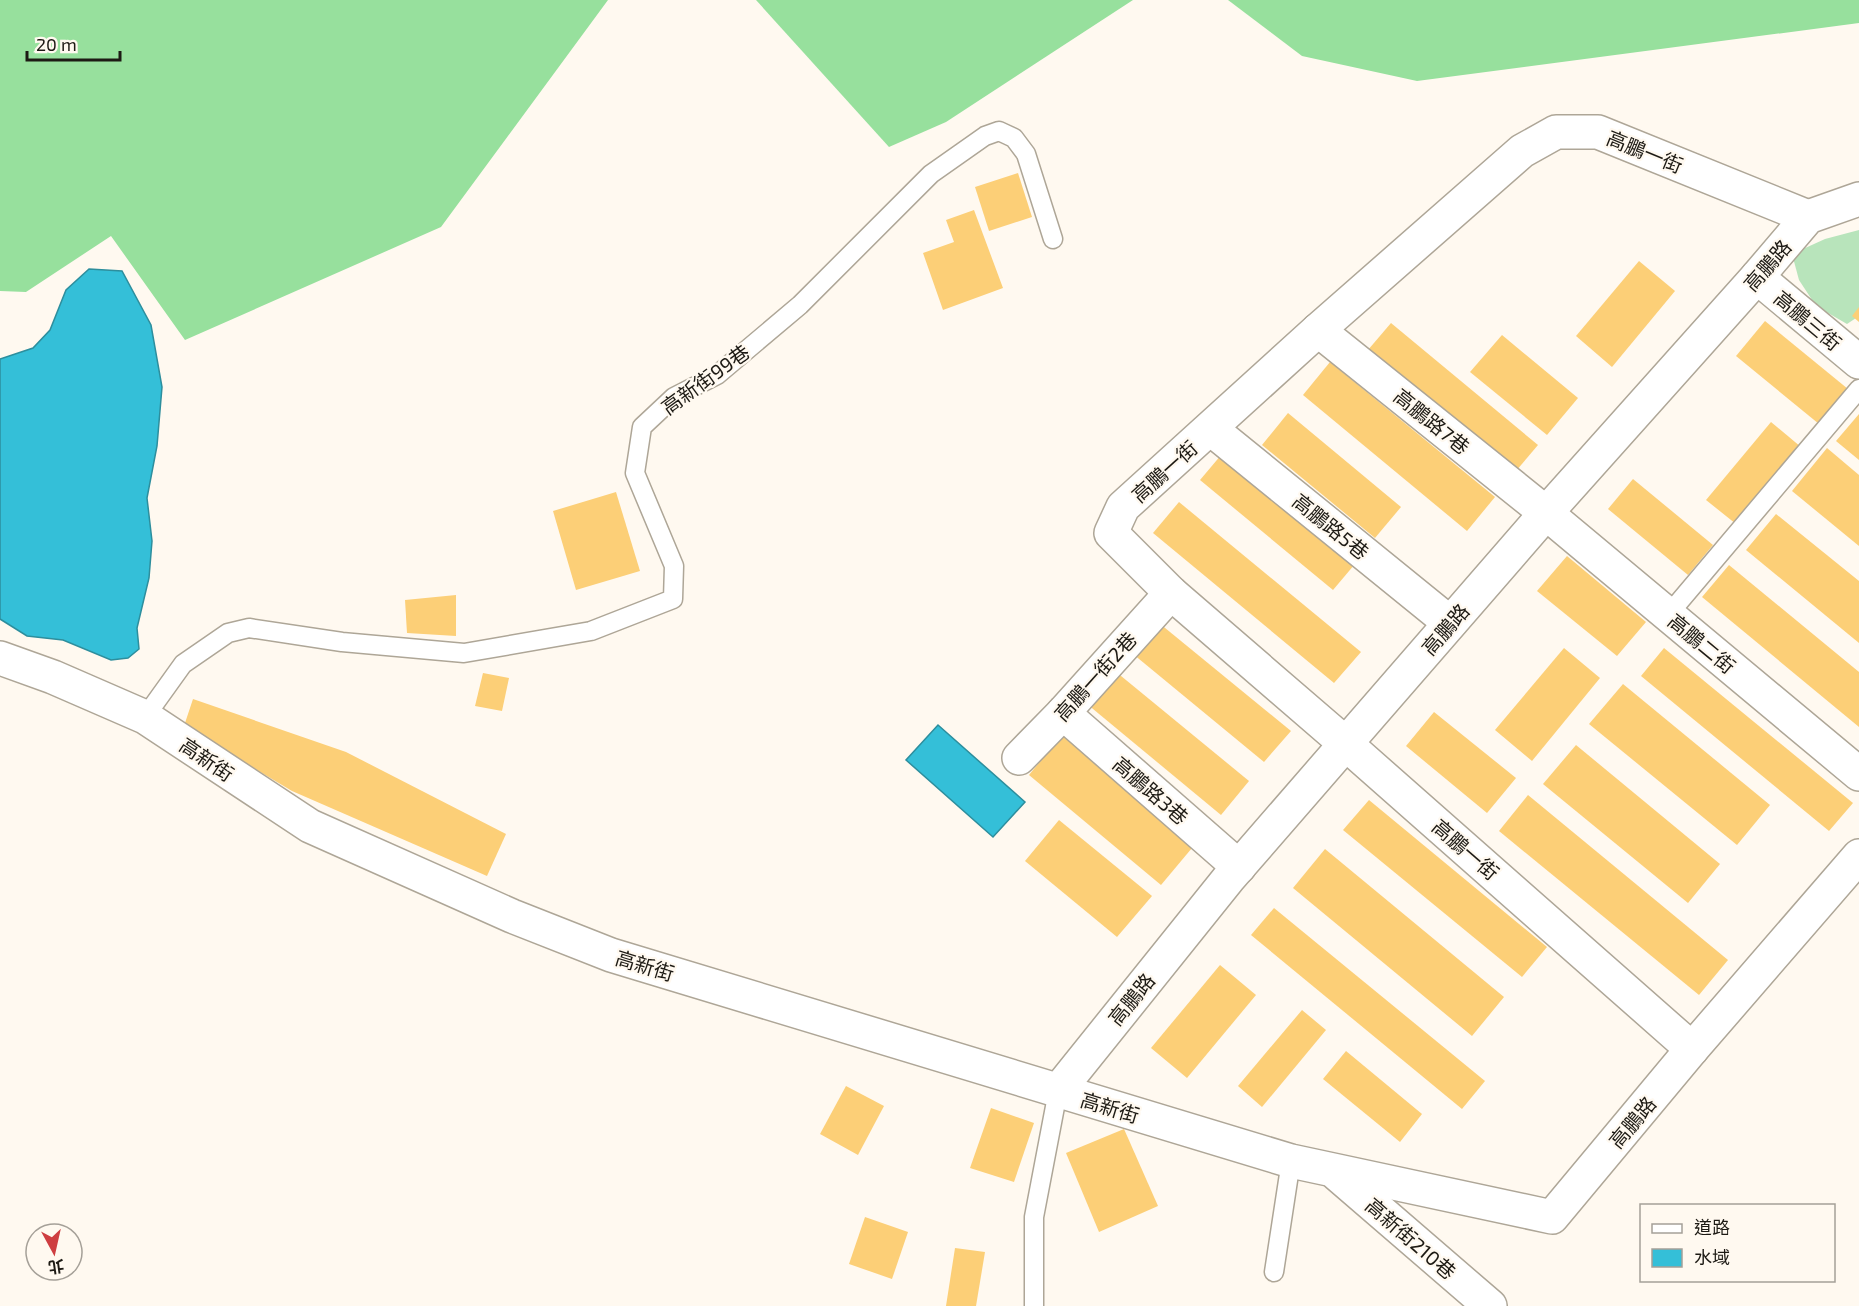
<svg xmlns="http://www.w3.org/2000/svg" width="1859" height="1306" font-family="'Exo 2','Noto Sans TC',sans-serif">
<rect width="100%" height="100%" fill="#fff9f0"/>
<polygon fill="#b8e4bb" points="1859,230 1859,316 1847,324 1816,306 1799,280 1792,254 1825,239"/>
<g fill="#97e09d">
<polygon points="0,0 608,0 441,227 185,340 111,236 26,292 0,291"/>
<polygon points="756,0 1133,0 946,122 889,147"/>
<polygon points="1228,0 1859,0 1859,23 1417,81 1302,56"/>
</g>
<g fill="#34bfd8" stroke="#2d8e9d" stroke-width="1.5">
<polygon points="89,269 122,271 151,325 162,387 157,446 147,498 152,541 149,578 137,628 139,649 128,658 111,660 63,640 27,636 0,619 0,359 33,348 50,330 66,290"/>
<polygon points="938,725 1025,802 993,837 906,760"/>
</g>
<g fill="#fccf77">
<polygon points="1018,173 1032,217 989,231 975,187"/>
<polygon points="974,210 1003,288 943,310 923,253 954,242 946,220"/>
<polygon points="1639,261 1675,291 1612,367 1576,336"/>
<polygon points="1859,307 1859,322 1852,316"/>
<polygon points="1765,321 1848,389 1819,424 1736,356"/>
<polygon points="1391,323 1538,445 1510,478 1362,357"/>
<polygon points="1502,335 1578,398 1547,435 1470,372"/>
<polygon points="1330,362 1495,497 1467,531 1303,395"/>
<polygon points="1288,413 1401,507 1375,538 1262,445"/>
<polygon points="1859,414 1859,460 1836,441"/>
<polygon points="1771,422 1801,447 1736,524 1706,500"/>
<polygon points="1227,448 1360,558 1333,590 1200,480"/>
<polygon points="1827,448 1859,475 1859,546 1792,491"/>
<polygon points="1633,479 1713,545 1688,575 1608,509"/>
<polygon points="616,492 640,571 576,590 553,511"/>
<polygon points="1179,502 1361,652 1334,683 1153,533"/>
<polygon points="1776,514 1859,581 1859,643 1746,550"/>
<polygon points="1567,556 1646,622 1617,656 1537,591"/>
<polygon points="1729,565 1859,672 1859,727 1702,597"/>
<polygon points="456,595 456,636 407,633 405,600"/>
<polygon points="1159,623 1291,731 1264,762 1133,654"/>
<polygon points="1564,648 1600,678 1532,761 1495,730"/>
<polygon points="1664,648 1853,803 1829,831 1641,676"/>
<polygon points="1115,671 1249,781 1221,815 1087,704"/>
<polygon points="483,673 509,678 502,711 475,706"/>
<polygon points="1623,684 1770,805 1737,845 1589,724"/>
<polygon points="193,699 346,752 506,834 487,876 292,791 184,726"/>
<polygon points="1434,712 1516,778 1487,813 1406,746"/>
<polygon points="1064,732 1197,842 1161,885 1029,775"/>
<polygon points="1576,745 1720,864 1688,903 1543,784"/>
<polygon points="1528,795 1728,960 1699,995 1499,831"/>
<polygon points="1369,800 1547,947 1522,977 1343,830"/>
<polygon points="1059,820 1152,896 1117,937 1025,861"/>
<polygon points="1325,849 1504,997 1472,1036 1293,888"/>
<polygon points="1274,908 1485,1081 1462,1109 1251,935"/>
<polygon points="1220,965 1256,995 1187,1078 1151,1048"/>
<polygon points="1302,1010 1326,1030 1262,1107 1238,1086"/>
<polygon points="1346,1051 1422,1114 1400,1142 1323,1079"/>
<polygon points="846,1086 884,1106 858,1155 820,1134"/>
<polygon points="991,1108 1034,1123 1014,1182 970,1168"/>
<polygon points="1124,1129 1158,1206 1099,1232 1066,1153"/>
<polygon points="865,1217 908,1232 892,1279 849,1264"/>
<polygon points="955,1248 985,1252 976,1306 946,1306"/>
</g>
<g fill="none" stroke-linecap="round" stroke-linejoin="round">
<defs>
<g id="lane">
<polyline points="1668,615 1859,389"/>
<polyline points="145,717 183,664 228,633 249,628 342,642 464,653 591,631 673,599 674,566 635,473 642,427 674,397 717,375 800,305 931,174 985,136 999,131 1014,138 1026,154 1053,239"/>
<polyline points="1274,1272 1291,1161"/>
<polyline points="1034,1306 1034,1217 1058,1091"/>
</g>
<g id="street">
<polyline points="1757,277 1859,362"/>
<polyline points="1318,330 1546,513 1859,774"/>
<polyline points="1211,429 1450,623"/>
<polyline points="0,658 53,677 145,717 310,826 512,916 611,955 1291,1161 1552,1217 1692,1049 1859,856"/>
<polyline points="1063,713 1239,867"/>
<polyline points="1019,758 1063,713 1171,593"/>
<polyline points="1692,1049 1346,744 1171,593 1111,533 1123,507 1318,330 1522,151 1556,132 1598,132 1808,217"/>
<polyline points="1058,1091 1229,878 1546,513 1757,277 1808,217 1859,199"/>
<polyline points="1337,1174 1490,1306"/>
</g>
</defs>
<use href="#lane" stroke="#aea697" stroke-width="21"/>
<use href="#street" stroke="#aea697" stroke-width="36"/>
<use href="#lane" stroke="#fff" stroke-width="18"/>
<use href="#street" stroke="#fff" stroke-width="33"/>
</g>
<g text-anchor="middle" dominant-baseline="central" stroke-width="4.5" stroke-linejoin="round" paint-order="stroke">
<g font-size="20" fill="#1d1a14" stroke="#fff9f0">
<text transform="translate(1645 151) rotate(22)">高鵬一街</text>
<text transform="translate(1767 265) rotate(-49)">高鵬路</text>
<text transform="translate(1808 320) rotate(40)">高鵬三街</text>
<text transform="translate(705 379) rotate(-36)">高新街99巷</text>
<text transform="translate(1432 421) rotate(39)">高鵬路7巷</text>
<text transform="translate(1164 471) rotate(-42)">高鵬一街</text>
<text transform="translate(1331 526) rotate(39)">高鵬路5巷</text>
<text transform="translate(1445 629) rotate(-49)">高鵬路</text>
<text transform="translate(1702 643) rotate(40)">高鵬二街</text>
<text transform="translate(1095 676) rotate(-48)">高鵬一街2巷</text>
<text transform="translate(207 759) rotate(34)">高新街</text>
<text transform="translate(1151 790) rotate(41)">高鵬路3巷</text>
<text transform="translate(1466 849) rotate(41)">高鵬一街</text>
<text transform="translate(645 965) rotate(17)">高新街</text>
<text transform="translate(1131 999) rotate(-51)">高鵬路</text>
<text transform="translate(1110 1107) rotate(17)">高新街</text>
<text transform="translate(1632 1122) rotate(-50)">高鵬路</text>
<text transform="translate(1411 1238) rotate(41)">高新街210巷</text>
</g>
</g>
<rect x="1640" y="1204" width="195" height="78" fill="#fff9f0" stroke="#a5a098" stroke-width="1.5"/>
<rect x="1652" y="1224" width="30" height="9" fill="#ffffff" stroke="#a5a098" stroke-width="1.5"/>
<text x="1694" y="1234" font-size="18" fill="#1d1a14">道路</text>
<rect x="1652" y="1249" width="30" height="18" fill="#34bfd8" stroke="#a5a098" stroke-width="1.5"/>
<text x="1694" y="1264" font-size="18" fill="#1d1a14">水域</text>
<g transform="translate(54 1252) rotate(172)"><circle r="28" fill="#fff9f0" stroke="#a5a098" stroke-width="1.5"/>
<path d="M0-4.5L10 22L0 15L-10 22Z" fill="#ce3e41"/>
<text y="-9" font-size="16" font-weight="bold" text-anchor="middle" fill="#1d1a14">北</text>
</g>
<path d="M27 51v9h93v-9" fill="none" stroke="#1d1a14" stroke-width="3"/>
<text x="36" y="51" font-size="18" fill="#1d1a14" stroke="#fff9f0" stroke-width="4.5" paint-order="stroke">20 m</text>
</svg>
